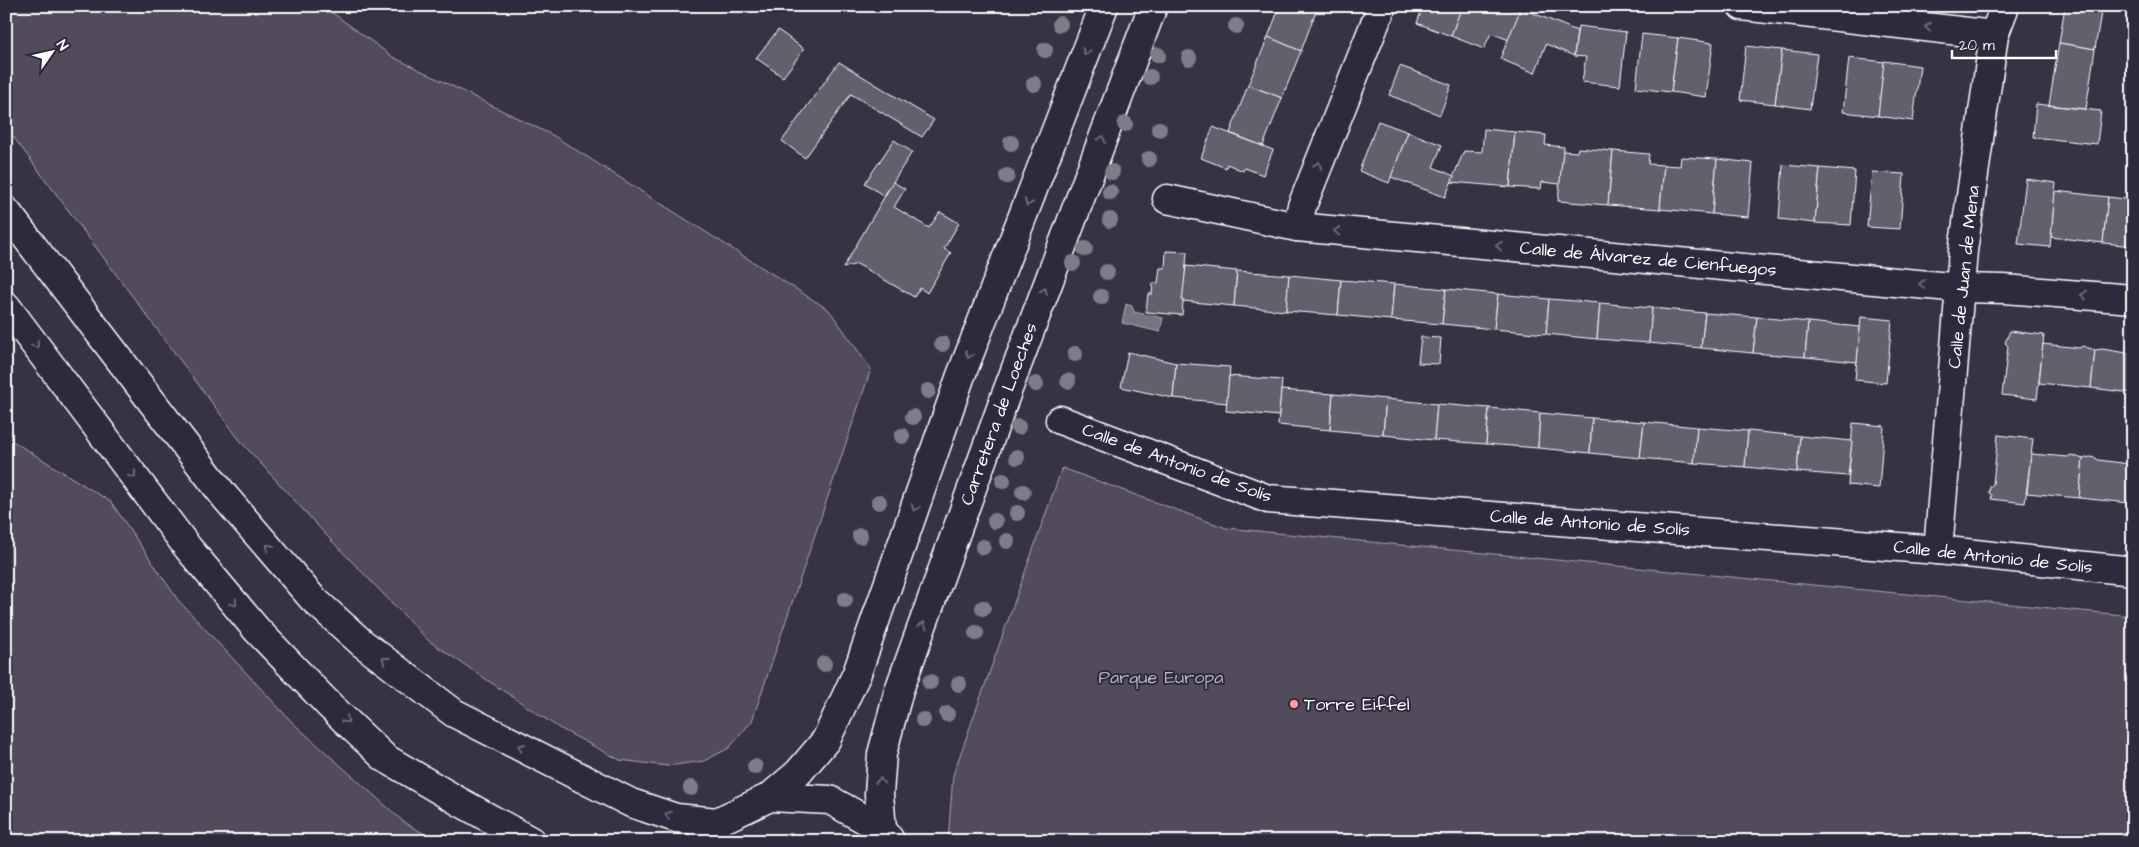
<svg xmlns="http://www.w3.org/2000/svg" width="2139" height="847" font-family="'Architects Daughter',sans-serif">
<rect width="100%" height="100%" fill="#373345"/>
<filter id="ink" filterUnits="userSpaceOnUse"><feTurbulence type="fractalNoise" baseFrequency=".02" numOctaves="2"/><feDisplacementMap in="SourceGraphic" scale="10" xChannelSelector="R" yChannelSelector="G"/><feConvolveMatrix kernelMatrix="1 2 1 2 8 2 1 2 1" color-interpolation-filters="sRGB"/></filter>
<g filter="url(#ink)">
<g fill="#514c5c" stroke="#a8a6ae">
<polygon points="6,6 323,6 393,57 554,136 829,310 871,369 752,721 729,748 704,761 667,766 620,760 559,728 429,641 328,537 242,443 6,127"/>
<polygon points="6,437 111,502 178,600 294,724 405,823 437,841 6,841"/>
<polygon points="1062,468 1226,528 2133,616 2133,841 948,841 953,775"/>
</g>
<polygon fill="#76737f" stroke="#adabb2" points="1126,304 1132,306 1134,312 1163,318 1160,332 1122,323"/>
<g fill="#635f6d" stroke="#fff">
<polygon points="1280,6 1318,6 1301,51 1268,37"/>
<polygon points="1423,6 1462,6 1451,36 1417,23"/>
<polygon points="1462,6 1507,6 1520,11 1509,40 1491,33 1484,49 1451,36"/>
<polygon points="2065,6 2102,6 2095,49 2059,43"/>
<polygon points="1521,8 1577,31 1574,56 1546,44 1535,73 1500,59"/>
<polygon points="1578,26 1626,32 1620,86 1582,82 1586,57 1574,56"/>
<polygon points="778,30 804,49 783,77 756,58"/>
<polygon points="1642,34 1678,38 1671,92 1636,88"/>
<polygon points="1268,37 1301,51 1282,98 1248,85"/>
<polygon points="1678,38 1713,43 1706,97 1671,92"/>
<polygon points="2059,43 2095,49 2086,109 2049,105"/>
<polygon points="1746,46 1782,50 1775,104 1740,100"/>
<polygon points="1782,50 1817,54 1810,109 1775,104"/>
<polygon points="1849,58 1885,62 1878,116 1843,112"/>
<polygon points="1884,61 1920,66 1913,121 1878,116"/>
<polygon points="839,62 934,120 922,137 851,94 805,158 782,141"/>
<polygon points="1400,66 1451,85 1440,115 1389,95"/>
<polygon points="1248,85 1282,98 1263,146 1230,133"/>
<polygon points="2036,104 2101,111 2097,144 2033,137"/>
<polygon points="1378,121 1408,132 1389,183 1359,171"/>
<polygon points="1213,127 1273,150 1263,175 1245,168 1243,171 1227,164 1226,168 1201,158"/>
<polygon points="1484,129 1515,132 1510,187 1451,182 1464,151 1482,152"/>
<polygon points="1408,132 1442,145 1433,167 1454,176 1445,197 1391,177"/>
<polygon points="1515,132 1546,135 1545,145 1564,147 1560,184 1542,182 1541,189 1510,187"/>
<polygon points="894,140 912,152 884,196 865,183"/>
<polygon points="1578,148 1613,151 1608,205 1558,201 1563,151 1577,152"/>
<polygon points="1613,151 1649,154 1648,164 1664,165 1660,209 1608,205"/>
<polygon points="1681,157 1717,159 1712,214 1660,209 1664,165 1680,166"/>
<polygon points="1717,159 1753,163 1748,217 1712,214"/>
<polygon points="1783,165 1820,168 1815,223 1779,219"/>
<polygon points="1820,168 1855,171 1851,225 1815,223"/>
<polygon points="1872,172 1904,174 1900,229 1867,227"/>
<polygon points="2026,179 2056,183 2050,247 2018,244"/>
<polygon points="893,182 905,189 894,207 929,228 940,212 959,223 944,249 951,253 927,293 920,288 914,297 857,264 843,268"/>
<polygon points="2055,191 2108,197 2103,243 2051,237"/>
<polygon points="2108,197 2133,200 2133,246 2103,243"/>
<polygon points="1166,251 1187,252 1182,315 1146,312 1148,294 1152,294 1153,283 1158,283 1160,268 1165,268"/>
<polygon points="1186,266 1237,271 1234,306 1182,301"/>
<polygon points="1237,271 1289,275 1286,311 1234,306"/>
<polygon points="1289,275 1341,280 1338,315 1286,311"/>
<polygon points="1341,280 1394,284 1391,320 1338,315"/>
<polygon points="1394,284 1446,289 1442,324 1391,320"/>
<polygon points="1446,289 1498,294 1494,329 1442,324"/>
<polygon points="1498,294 1549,299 1546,334 1494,329"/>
<polygon points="1549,299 1600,303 1597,339 1546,334"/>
<polygon points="1600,303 1652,308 1649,343 1597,339"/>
<polygon points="1652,308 1705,313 1701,348 1649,343"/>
<polygon points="1705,313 1757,317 1753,353 1701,348"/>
<polygon points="1757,317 1808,322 1805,357 1753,353"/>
<polygon points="1861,317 1892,320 1886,383 1855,380"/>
<polygon points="1808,322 1860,327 1857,362 1805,357"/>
<polygon points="2010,331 2044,335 2037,399 2002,395 2008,346 2005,343"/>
<polygon points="1421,337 1441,338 1439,364 1418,363"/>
<polygon points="2043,344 2080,348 2082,346 2095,350 2091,388 2039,383"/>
<polygon points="2102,349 2133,354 2132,393 2091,388 2095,350"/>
<polygon points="1128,352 1176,363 1173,398 1121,387"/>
<polygon points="1176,363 1230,367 1227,403 1173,398"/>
<polygon points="1229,376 1282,380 1279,416 1226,411"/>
<polygon points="1281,390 1333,394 1330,430 1278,425"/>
<polygon points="1333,394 1386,399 1383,435 1330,430"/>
<polygon points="1386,399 1437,404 1434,440 1383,435"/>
<polygon points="1437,404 1489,408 1486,444 1434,440"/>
<polygon points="1489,408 1540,413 1538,448 1486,444"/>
<polygon points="1540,413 1592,418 1590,453 1538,448"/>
<polygon points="1592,418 1644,422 1640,458 1590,453"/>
<polygon points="1644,422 1697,427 1694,463 1640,458"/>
<polygon points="1853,423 1884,426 1879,488 1848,485"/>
<polygon points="1697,427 1748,431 1745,467 1694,463"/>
<polygon points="1748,431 1800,436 1797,472 1745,467"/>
<polygon points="1998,435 2033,439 2025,503 1991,499 1992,495 1989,493 1990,487 1993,484"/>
<polygon points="1800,436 1852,441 1848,476 1797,472"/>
<polygon points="2031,454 2068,457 2071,455 2083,459 2079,498 2027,493"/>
<polygon points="2090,457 2096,458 2098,460 2130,464 2129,503 2079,498 2083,459"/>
<polygon points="2131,459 2133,459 2133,503 2129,503"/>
</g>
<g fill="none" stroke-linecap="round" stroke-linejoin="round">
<defs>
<g id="minor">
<polyline points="1742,6 1994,35"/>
<polyline points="1167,199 1297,227 1961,288 2004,289 2133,299"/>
<polyline points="1297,227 1302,206 1382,6"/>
<polyline points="1060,420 1268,499 1938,550 2133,571"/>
<polyline points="1938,550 1963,251 1994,35 2005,6"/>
</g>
<g id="secondary">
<polyline points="6,211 225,497 313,599 362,643 454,713 631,803 676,818 717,822"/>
<polyline points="6,306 188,548 257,630 329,705 385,758 460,802 531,841"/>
</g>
<g id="primary">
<polyline points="770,797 798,773 826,740 857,673 960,378 1104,6"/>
<polyline points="882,829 879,794 882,754 899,690 1005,397 1153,6"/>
<polyline points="702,841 717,822 770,797 830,800 882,829 890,840"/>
</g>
</defs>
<use href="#minor" stroke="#fff" stroke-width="31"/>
<use href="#secondary" stroke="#fff" stroke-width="31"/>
<use href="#primary" stroke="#fff" stroke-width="31"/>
<use href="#minor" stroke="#2f2a3d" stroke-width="28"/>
<use href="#secondary" stroke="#2f2a3d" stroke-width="28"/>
<use href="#primary" stroke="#2f2a3d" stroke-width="28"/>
</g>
<g fill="#7e7c88">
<circle cx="1060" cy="24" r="8"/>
<circle cx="1236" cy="26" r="8"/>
<circle cx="1045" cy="50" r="8"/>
<circle cx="1158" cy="55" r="8"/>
<circle cx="1189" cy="58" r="8"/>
<circle cx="1150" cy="77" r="8"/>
<circle cx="1034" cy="84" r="8"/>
<circle cx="1125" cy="124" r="8"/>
<circle cx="1159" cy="129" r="8"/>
<circle cx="1011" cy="143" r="8"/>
<circle cx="1149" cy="159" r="8"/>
<circle cx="1112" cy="172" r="8"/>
<circle cx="1007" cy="176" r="8"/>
<circle cx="1110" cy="192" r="8"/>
<circle cx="1110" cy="220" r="8"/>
<circle cx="1085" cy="249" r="8"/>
<circle cx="1073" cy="263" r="8"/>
<circle cx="1107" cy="272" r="8"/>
<circle cx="1101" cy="297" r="8"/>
<circle cx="942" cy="344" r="8"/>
<circle cx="1075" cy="354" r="8"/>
<circle cx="1068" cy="381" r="8"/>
<circle cx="1036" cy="384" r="8"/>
<circle cx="928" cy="391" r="8"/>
<circle cx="913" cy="417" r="8"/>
<circle cx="1018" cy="427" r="8"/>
<circle cx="902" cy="436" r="8"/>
<circle cx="1017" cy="457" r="8"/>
<circle cx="1003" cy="481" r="8"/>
<circle cx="1023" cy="492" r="8"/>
<circle cx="879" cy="502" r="8"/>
<circle cx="1017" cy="513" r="8"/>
<circle cx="995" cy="521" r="8"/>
<circle cx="860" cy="536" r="8"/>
<circle cx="1007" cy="541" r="8"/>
<circle cx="983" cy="547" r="8"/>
<circle cx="845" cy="600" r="8"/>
<circle cx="983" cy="608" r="8"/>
<circle cx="976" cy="633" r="8"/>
<circle cx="824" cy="664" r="8"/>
<circle cx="930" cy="682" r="8"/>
<circle cx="959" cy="684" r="8"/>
<circle cx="947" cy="714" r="8"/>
<circle cx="923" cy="720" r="8"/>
<circle cx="755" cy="767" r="8"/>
<circle cx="691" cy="788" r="8"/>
</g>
<defs><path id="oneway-chevron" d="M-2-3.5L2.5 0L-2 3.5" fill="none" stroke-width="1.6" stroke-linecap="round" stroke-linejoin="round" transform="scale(1.25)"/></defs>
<g stroke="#6d6a77">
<use href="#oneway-chevron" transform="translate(1928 27) rotate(-174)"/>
<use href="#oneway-chevron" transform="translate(1086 52) rotate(111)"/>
<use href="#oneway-chevron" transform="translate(1102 139) rotate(-69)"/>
<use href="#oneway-chevron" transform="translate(1318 165) rotate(-68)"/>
<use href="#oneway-chevron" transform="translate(1028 203) rotate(111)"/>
<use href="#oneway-chevron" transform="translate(1337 231) rotate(-175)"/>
<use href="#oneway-chevron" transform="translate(1499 246) rotate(-175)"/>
<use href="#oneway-chevron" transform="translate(1922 284) rotate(-175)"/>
<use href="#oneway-chevron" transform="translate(1044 291) rotate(-69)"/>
<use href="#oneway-chevron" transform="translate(2084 295) rotate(-175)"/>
<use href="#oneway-chevron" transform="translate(36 345) rotate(53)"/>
<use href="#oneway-chevron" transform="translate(969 355) rotate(111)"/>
<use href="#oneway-chevron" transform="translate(133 475) rotate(53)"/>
<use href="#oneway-chevron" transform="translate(915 508) rotate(109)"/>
<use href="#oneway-chevron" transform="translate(269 547) rotate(-131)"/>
<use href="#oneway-chevron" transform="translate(234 603) rotate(50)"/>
<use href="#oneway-chevron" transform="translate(923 625) rotate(-70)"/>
<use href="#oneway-chevron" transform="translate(385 660) rotate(-143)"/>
<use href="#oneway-chevron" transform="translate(346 720) rotate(43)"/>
<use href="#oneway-chevron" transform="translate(521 747) rotate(-153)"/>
<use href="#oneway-chevron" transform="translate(880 781) rotate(-87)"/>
<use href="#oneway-chevron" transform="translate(668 815) rotate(-162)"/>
</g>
</g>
<circle fill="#ff9aa2" stroke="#2f2a3d" stroke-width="2" cx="1294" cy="704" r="5"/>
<g text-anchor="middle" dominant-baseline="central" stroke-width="4" stroke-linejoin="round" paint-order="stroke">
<g font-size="18" fill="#fff" stroke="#2f2a3d">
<text transform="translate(1648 259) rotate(5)">Calle de Álvarez de Cienfuegos</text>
<text transform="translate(1964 277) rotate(-84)">Calle de Juan de Mena</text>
<text transform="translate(999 414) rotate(-70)">Carretera de Loeches</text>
<text transform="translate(1177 463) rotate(20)">Calle de Antonio de Solís</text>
<text transform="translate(1590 523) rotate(4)">Calle de Antonio de Solís</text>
<text transform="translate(1993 557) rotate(6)">Calle de Antonio de Solís</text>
</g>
<g font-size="18" fill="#b9b7be" stroke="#2f2a3d">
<text x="1161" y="677">Parque Europa</text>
</g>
<g font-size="18" fill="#fff" stroke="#2f2a3d" text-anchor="start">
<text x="1304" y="704">Torre Eiffel</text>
</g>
</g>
<rect width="2139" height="847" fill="none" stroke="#2f2a3d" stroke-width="25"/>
<rect x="12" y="12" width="2114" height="822" fill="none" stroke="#fff" stroke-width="2" filter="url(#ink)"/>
<g transform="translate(52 52) rotate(56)" stroke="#2f2a3d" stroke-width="4" paint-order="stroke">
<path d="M0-4L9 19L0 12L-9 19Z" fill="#ffffff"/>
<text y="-8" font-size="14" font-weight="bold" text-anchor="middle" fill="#ffffff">N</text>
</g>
<path d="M1952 50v8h104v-8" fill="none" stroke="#ffffff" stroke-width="2.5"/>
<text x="1959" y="50" font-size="15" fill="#ffffff" stroke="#2f2a3d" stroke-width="4" paint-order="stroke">20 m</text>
</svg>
